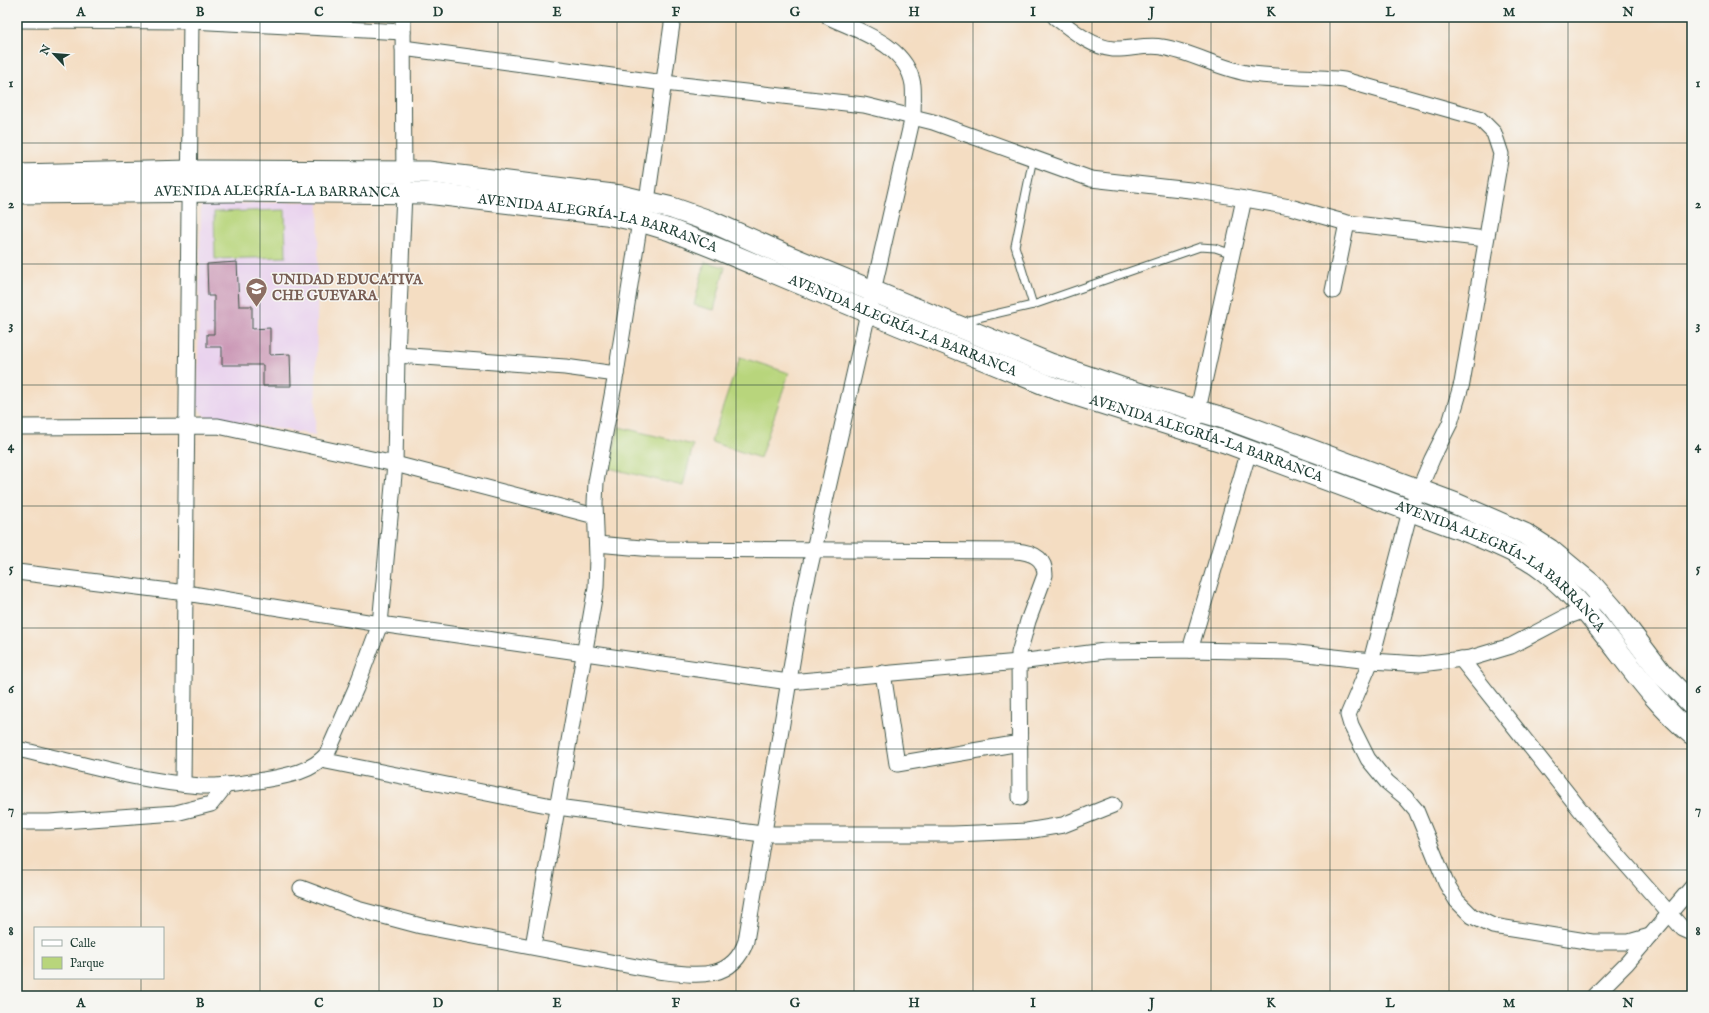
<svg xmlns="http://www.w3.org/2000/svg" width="1709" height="1013" font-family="'IM FELL English',serif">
<rect width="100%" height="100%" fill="#f6f6f2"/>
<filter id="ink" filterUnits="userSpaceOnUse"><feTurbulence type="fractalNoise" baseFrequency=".025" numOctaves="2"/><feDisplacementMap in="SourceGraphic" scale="8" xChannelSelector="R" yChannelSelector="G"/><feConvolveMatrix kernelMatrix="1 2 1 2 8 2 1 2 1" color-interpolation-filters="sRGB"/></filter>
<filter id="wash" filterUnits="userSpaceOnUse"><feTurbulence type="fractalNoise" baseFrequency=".012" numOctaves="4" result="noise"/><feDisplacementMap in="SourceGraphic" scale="16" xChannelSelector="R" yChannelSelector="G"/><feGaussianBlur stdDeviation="0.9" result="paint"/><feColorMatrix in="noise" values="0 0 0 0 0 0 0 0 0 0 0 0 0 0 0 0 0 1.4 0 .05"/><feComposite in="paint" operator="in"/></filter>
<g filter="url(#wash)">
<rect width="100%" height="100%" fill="#f4ddc2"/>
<polygon fill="#e9d2ee" points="319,201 315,435 205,417 197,406 201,205"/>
<g fill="#b8d57b" stroke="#6c8958">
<polygon points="285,210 286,257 215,259 214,212"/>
<polygon points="705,262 725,267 714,310 694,305"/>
<polygon points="740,357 789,373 760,458 711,442"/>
<polygon points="1206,421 1411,494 1409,502 1204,429"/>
<polygon points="619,427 693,445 683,486 609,468"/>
</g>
<g id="blocks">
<polygon fill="#cb98b6" points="237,262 239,306 252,306 252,329 270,328 270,355 290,354 291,386 263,386 263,365 222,365 222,347 207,347 207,334 214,334 214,296 208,296 207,264"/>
</g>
</g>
<g filter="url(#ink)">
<use href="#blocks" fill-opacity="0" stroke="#3f5549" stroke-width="1"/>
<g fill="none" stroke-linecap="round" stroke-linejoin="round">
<defs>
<g id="service">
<polyline points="1033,158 1015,246 1033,305"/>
<polyline points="964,325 969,320 1033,305 1200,247 1215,248 1233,254"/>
</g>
<g id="minor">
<path d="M 1055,17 C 1071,29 1091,47 1113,49 C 1129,50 1146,44 1162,47 C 1193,52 1221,70 1252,74 C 1283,78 1314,76 1344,80 L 1479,118 L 1494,133 L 1501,154 L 1462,383 L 1450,423 L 1432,459 L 1410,511 L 1371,661 L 1348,715 L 1351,725 L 1368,759 L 1387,782 L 1405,797 L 1416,810 L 1446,883 L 1457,901 L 1472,916 L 1493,926 L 1592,942 L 1629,942 L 1650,936"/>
<polyline points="17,20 191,21 403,32"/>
<polyline points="403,48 664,83 864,105 933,122 1091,179 1199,191 1290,207 1347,223 1486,239"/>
<polyline points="1333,291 1347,223"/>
<polyline points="397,355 565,367 616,374"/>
<polyline points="1196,419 1244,199"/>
<polyline points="17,427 218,426 395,464 595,516"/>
<path d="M 597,544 L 653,549 L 1015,551 C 1031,552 1045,557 1045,575 L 1028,621 L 1019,653 L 1020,798"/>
<polyline points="17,572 186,593 380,624 789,682 1019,662 1105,651 1190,650 1289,652 1371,661 1420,664 1471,658 1511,646 1566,617 1586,610 1592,605"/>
<polyline points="1190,650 1249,451"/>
<polyline points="1461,659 1601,836 1683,929 1692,933"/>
<polyline points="883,673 897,764 1020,743"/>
<path d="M 17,749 C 76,762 140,782 201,786 C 222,787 243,783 264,780 C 286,776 312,772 327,754 L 356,688 L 380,624 L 395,464 L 397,355 L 404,193 L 403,17"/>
<polyline points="321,760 557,807 762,834 953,834 1027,831 1063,825 1113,805"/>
<polyline points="183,784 191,17"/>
<polyline points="17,822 49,822 176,813 211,804 226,785"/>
<path d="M 301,888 L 357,909 L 421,926 L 658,971 C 694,975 732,983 746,941 L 802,602 L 913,116 C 913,106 914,95 913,85 C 907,45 860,32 829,17"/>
<polyline points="533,946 596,587 597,557 595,503 596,482 616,374 640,221 647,201 673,17"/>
<polyline points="1594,996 1627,963 1692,887"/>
</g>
<g id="secondary">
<polyline points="17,175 190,171 428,172 621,196 672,208 712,222 790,257 1050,364 1121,388 1230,420 1454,503 1525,534 1550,550 1591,584 1612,608 1662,674 1692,704"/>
<path id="s1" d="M 17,193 L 231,191 L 427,193 L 606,214 L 640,221 L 670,230 L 718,249 L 899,325 L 1054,388 L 1225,442 L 1471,533 C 1497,544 1525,555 1546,572 C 1604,618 1635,687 1692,734"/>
</g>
</defs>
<use href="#service" stroke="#3f5549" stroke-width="9"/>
<use href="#minor" stroke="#3f5549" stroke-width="17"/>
<use href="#secondary" stroke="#3f5549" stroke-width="23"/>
<use href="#service" stroke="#fff" stroke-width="7"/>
<use href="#minor" stroke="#fff" stroke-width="15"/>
<use href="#secondary" stroke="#fff" stroke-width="21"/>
</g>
</g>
<path fill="none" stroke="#1f3d34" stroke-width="1" stroke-opacity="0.55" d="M 141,17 L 141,928M 260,17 L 260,996M 379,17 L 379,996M 498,17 L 498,996M 617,17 L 617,996M 736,17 L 736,996M 854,17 L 854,996M 973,17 L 973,996M 1092,17 L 1092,996M 1211,17 L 1211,996M 1330,17 L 1330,996M 1449,17 L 1449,996M 1568,17 L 1568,996M 17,143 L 1692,143M 17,264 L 1692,264M 17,385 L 1692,385M 17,506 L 1692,506M 17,628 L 1692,628M 17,749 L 1692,749M 17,870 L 1692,870M 141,978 L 141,996"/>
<defs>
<symbol id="school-pin" viewBox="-11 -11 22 30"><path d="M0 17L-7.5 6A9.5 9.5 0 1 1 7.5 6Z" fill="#8d6e63" stroke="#f6f6f2"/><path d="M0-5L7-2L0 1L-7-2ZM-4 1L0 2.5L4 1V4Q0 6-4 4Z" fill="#fff"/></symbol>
</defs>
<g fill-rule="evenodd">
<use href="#school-pin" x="244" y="276" width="25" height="34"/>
</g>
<g text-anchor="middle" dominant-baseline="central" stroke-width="3" stroke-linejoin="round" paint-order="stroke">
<g font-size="14" fill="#1f3d34" stroke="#f6f6f2">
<text stroke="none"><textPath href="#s1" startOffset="260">AVENIDA ALEGRÍA-LA BARRANCA</textPath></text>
<text stroke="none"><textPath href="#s1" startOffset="584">AVENIDA ALEGRÍA-LA BARRANCA</textPath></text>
<text stroke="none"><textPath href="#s1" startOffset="908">AVENIDA ALEGRÍA-LA BARRANCA</textPath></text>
<text stroke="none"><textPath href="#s1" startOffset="1232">AVENIDA ALEGRÍA-LA BARRANCA</textPath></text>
<text stroke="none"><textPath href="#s1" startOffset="1556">AVENIDA ALEGRÍA-LA BARRANCA</textPath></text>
</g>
<g font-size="14" font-weight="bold" fill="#785e54" stroke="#f6f6f2" text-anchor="start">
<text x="272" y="280">UNIDAD EDUCATIVA<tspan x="272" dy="16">CHE GUEVARA</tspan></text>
</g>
</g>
<rect width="1709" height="1013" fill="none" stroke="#f6f6f2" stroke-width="44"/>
<rect x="34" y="927" width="130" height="52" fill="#f6f6f2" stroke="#a0aca6"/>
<rect x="42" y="940" width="20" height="6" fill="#ffffff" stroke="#a0aca6"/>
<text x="70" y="947" font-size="12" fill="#1f3d34">Calle</text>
<rect x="42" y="957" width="20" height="12" fill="#b8d57b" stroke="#a0aca6"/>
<text x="70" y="967" font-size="12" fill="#1f3d34">Parque</text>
<g transform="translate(54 54) rotate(296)" stroke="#f6f6f2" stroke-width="3" paint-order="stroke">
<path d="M0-3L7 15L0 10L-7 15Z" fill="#1f3d34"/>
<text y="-6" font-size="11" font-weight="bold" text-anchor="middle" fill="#1f3d34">N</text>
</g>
<rect x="22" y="22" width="1665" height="969" fill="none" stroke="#1f3d34" stroke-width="1.5"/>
<g font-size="13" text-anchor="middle" font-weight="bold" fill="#1f3d34">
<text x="81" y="16">A</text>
<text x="200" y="16">B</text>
<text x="319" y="16">C</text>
<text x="438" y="16">D</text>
<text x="557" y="16">E</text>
<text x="676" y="16">F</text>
<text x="795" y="16">G</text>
<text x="914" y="16">H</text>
<text x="1033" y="16">I</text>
<text x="1152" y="16">J</text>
<text x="1271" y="16">K</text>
<text x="1390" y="16">L</text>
<text x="1509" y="16">M</text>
<text x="1628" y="16">N</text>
<text x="11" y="87">1</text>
<text x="1698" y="87">1</text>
<text x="11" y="208">2</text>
<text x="1698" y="208">2</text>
<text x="11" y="329">3</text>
<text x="1698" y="329">3</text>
<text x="11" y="450">4</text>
<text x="1698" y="450">4</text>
<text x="11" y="572">5</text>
<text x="1698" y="572">5</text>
<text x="11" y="693">6</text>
<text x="1698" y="693">6</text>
<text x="11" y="814">7</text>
<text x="1698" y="814">7</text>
<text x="11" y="935">8</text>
<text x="1698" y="935">8</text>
<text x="81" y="1007">A</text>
<text x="200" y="1007">B</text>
<text x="319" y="1007">C</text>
<text x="438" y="1007">D</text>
<text x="557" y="1007">E</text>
<text x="676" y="1007">F</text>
<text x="795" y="1007">G</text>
<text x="914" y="1007">H</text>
<text x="1033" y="1007">I</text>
<text x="1152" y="1007">J</text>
<text x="1271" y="1007">K</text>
<text x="1390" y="1007">L</text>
<text x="1509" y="1007">M</text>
<text x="1628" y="1007">N</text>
</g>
</svg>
